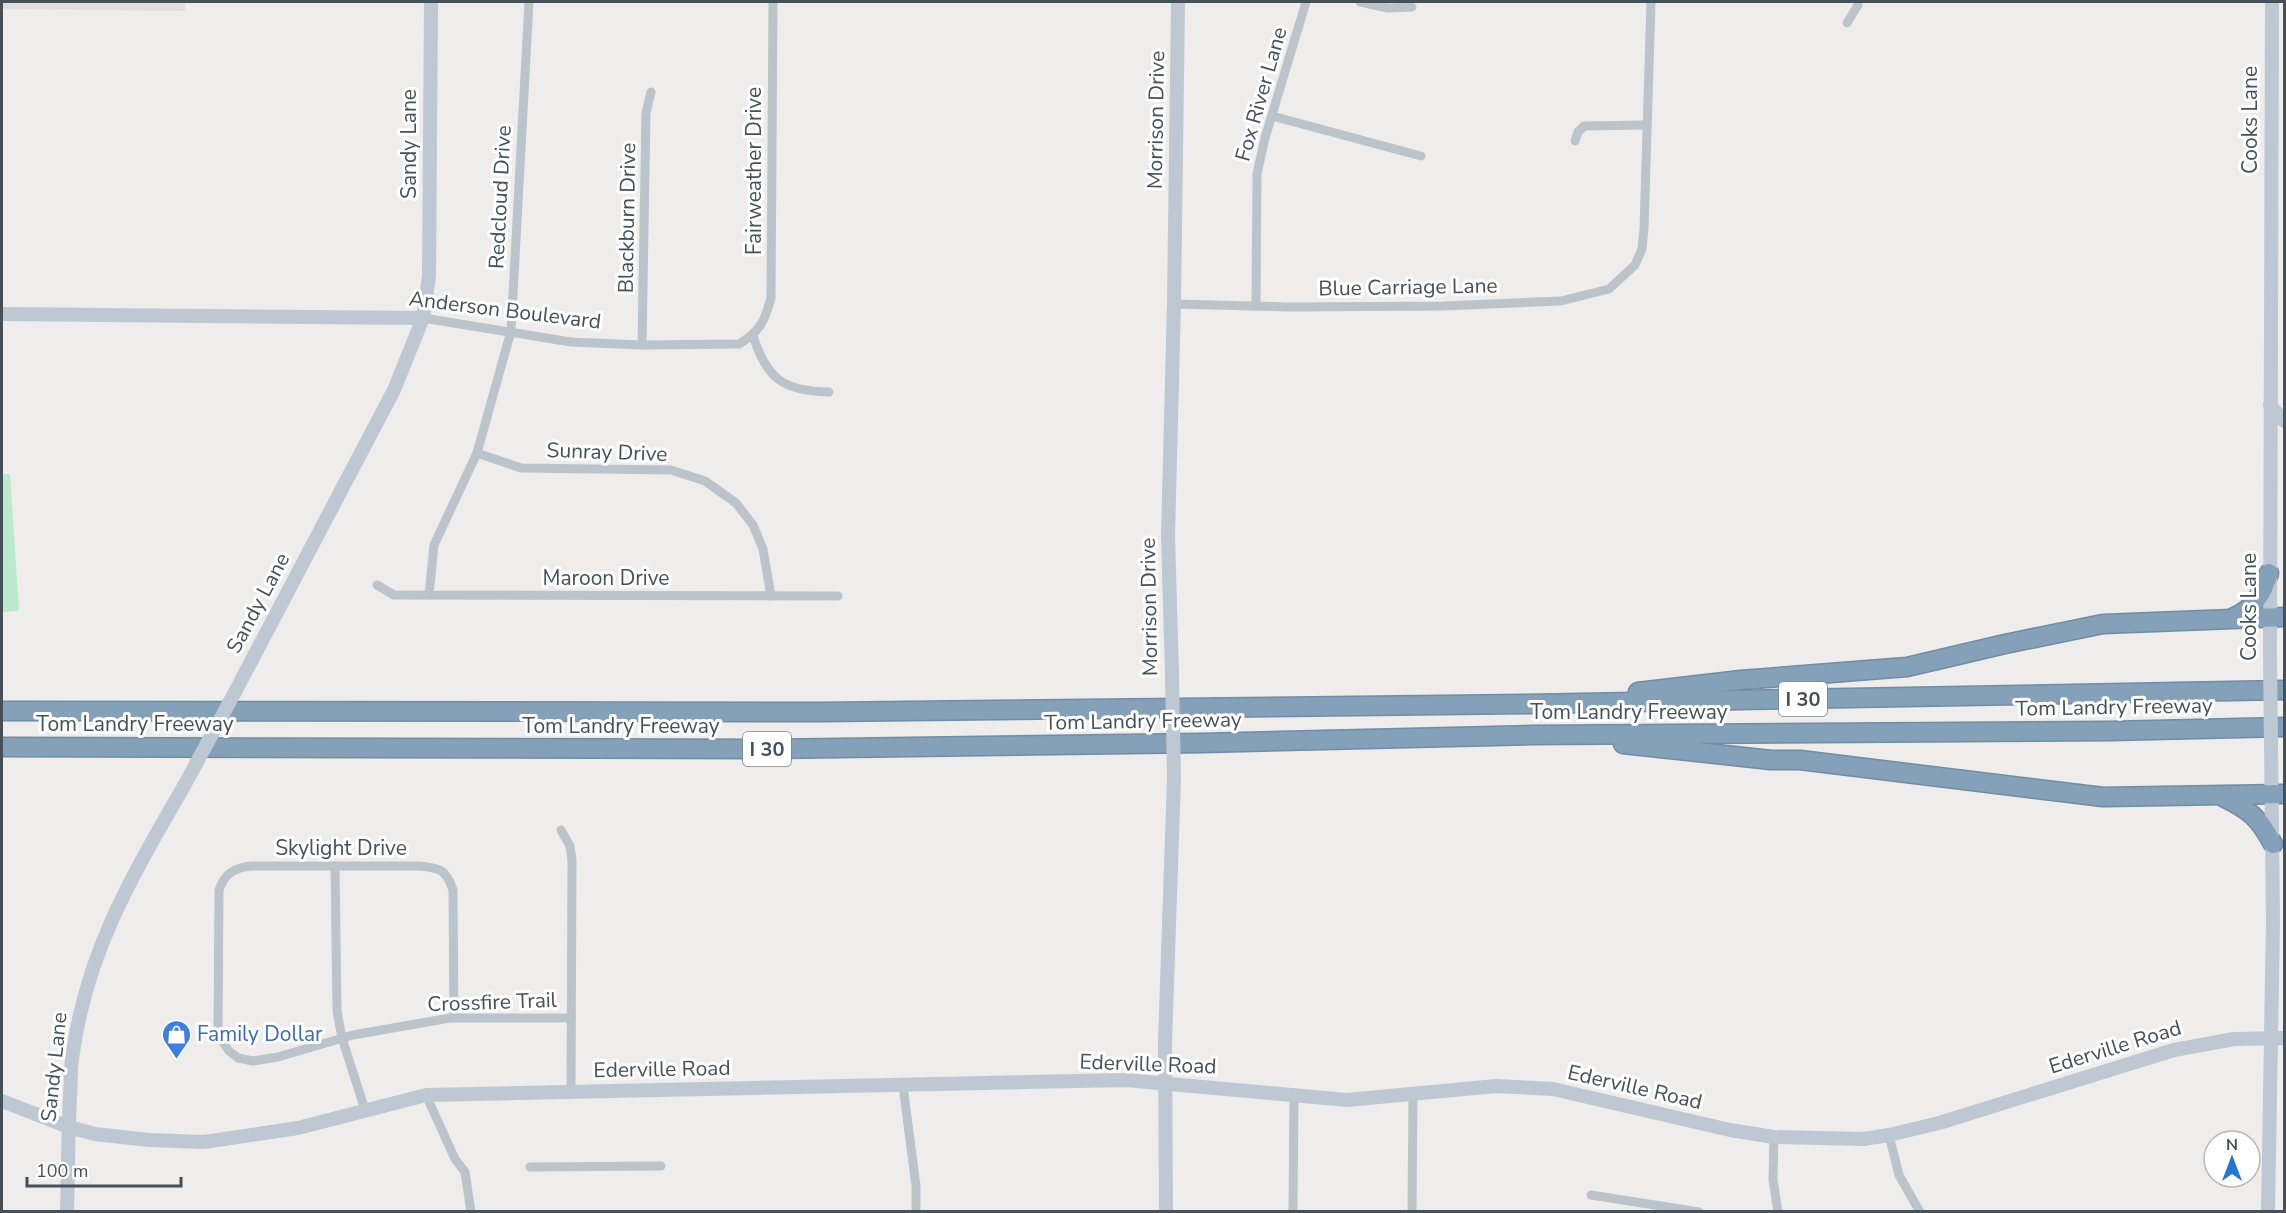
<svg xmlns="http://www.w3.org/2000/svg" width="2286" height="1213" font-family="'Nunito Sans',sans-serif">
<rect width="100%" height="100%" fill="#efecec"/>
<polygon fill="#e0dddd" points="2,2 185,2 185,11 2,9"/>
<polygon fill="#bbebcc" points="2,474 10,474 19,611 2,612"/>
<g fill="none" stroke-linecap="round" stroke-linejoin="round">
<defs>
<g id="highway">
<path d="M 2234,617 C 2254,609 2263,592 2269,573"/>
<polyline points="1638,692 1741,680 1907,667 2005,644 2103,624 2284,617"/>
<polyline points="2,711 823,712 1528,704 2284,690"/>
<polyline points="1623,744 1771,760 1800,760 2103,797 2284,794"/>
<polyline points="2,747 768,749 1202,743 1532,735 2110,731 2284,727"/>
<path d="M 2223,797 C 2250,810 2259,818 2273,844"/>
</g>
</defs>
<use href="#highway" stroke="#718ca4" stroke-width="21"/>
<g stroke="#bbc4cb" stroke-width="9">
<polyline points="1360,2 1388,8 1412,7"/>
<polyline points="1847,23 1858,5 1858,2"/>
<polyline points="1272,116 1421,156"/>
<polyline points="1575,141 1578,132 1584,126 1647,125"/>
<polyline points="1174,304 1291,307 1444,306 1561,301 1609,289 1635,265 1642,249 1644,229 1651,2"/>
<polyline points="1256,306 1257,174 1265,138 1306,2"/>
<path d="M 423,318 L 571,342 L 642,345 L 739,344 C 760,332 765,320 771,298 L 773,2"/>
<path d="M 753,336 C 767,379 783,391 829,392"/>
<polyline points="642,345 646,113 651,92"/>
<polyline points="477,453 521,468 671,470 705,481 736,503 753,525 763,549 771,596"/>
<polyline points="377,585 394,595 838,596"/>
<polyline points="429,595 434,545 477,453 511,331 529,2"/>
<polyline points="561,830 570,846 572,860 571,1091"/>
<polyline points="335,866 337,1011 342,1038 365,1110"/>
<path d="M 454,1018 L 453,890 C 446,869 440,868 419,866 L 251,866 C 234,868 225,873 219,890 L 218,1030 L 222,1041 L 229,1051 L 238,1058 L 253,1061 L 278,1057 L 353,1035 L 450,1018 L 571,1018"/>
<polyline points="903,1086 916,1186 916,1212"/>
<polyline points="426,1095 455,1159 465,1172 471,1212"/>
<polyline points="1889,1135 1899,1175 1920,1212"/>
<polyline points="1774,1137 1773,1180 1778,1212"/>
<polyline points="530,1167 661,1166"/>
<polyline points="1591,1195 1699,1212"/>
<polyline points="1293,1212 1294,1095"/>
<polyline points="1412,1212 1413,1094"/>
</g>
<g stroke="#bdc8d2" stroke-width="14">
<polyline points="2,314 423,318"/>
<polyline points="2270,405 2284,421"/>
<polyline points="2270,654 2272,2"/>
<polyline points="1172,675 1168,535 1174,304 1178,2"/>
<polyline points="235,692 394,390 423,318 429,276 431,2"/>
<polyline points="2,1101 69,1127 95,1134 149,1140 204,1142 298,1128 426,1095 1126,1080 1347,1100 1496,1086 1553,1089 1730,1130 1774,1137 1863,1139 1889,1135 1939,1123 2174,1050 2234,1039 2284,1038"/>
<path d="M 67,1212 C 68,1174 68,1136 70,1098 C 71,1083 70,1067 73,1052 C 88,948 133,875 184,786"/>
<polyline points="1166,1212 1165,1042 1174,778"/>
<polyline points="2268,1212 2273,922 2271,744"/>
</g>
<use href="#highway" stroke="#85a0b9" stroke-width="18"/>
<g stroke="#bdc8d2" stroke-width="14">
<polyline points="2270,654 2271,744"/>
<polyline points="1172,675 1174,778"/>
<polyline points="184,786 235,692"/>
</g>
</g>
<defs>
<symbol id="shop-pin" viewBox="-11 -11 22 30"><path d="M0 17L-7.5 6A9.5 9.5 0 1 1 7.5 6Z" fill="#3f7fe0" stroke="#fff"/><path d="M-5-2.5h2.3a2.7 3.5 0 0 1 5.4 0H5L5.5 6h-11ZM-1.5-2.5h3a1.5 2.3 0 0 0-3 0Z" fill="#fff"/></symbol>
</defs>
<g fill-rule="evenodd">
<use href="#shop-pin" x="160" y="1018" width="33" height="45"/>
</g>
<g text-anchor="middle" dominant-baseline="central" stroke-width="6" stroke-linejoin="round" paint-order="stroke">
<g fill="#fff" stroke="#7d848a" stroke-width="1.5">
<rect x="1779" y="682" width="48" height="34" rx="4.5"/>
<rect x="743" y="732" width="48" height="34" rx="4.5"/>
</g>
<g font-size="20" font-weight="bold" fill="#455058">
<text x="1803" y="699">I 30</text>
<text x="767" y="749">I 30</text>
</g>
<g font-size="21" fill="#455058" stroke="#fff">
<text transform="translate(1261 94) rotate(-74)">Fox River Lane</text>
<text transform="translate(1156 120) rotate(-89)">Morrison Drive</text>
<text transform="translate(2250 120) rotate(-90)">Cooks Lane</text>
<text transform="translate(409 144) rotate(-90)">Sandy Lane</text>
<text transform="translate(754 171) rotate(-90)">Fairweather Drive</text>
<text transform="translate(500 197) rotate(-87)">Redcloud Drive</text>
<text transform="translate(627 218) rotate(-89)">Blackburn Drive</text>
<text transform="translate(1408 287) rotate(-1)">Blue Carriage Lane</text>
<text transform="translate(505 310) rotate(7)">Anderson Boulevard</text>
<text transform="translate(607 452) rotate(2)">Sunray Drive</text>
<text x="606" y="578">Maroon Drive</text>
<text transform="translate(258 603) rotate(-62)">Sandy Lane</text>
<text transform="translate(1149 607) rotate(-91)">Morrison Drive</text>
<text transform="translate(2249 607) rotate(-90)">Cooks Lane</text>
<text transform="translate(2114 707) rotate(-1)">Tom Landry Freeway</text>
<text x="1629" y="712">Tom Landry Freeway</text>
<text transform="translate(1143 721) rotate(-1)">Tom Landry Freeway</text>
<text x="135" y="724">Tom Landry Freeway</text>
<text x="621" y="726">Tom Landry Freeway</text>
<text x="341" y="848">Skylight Drive</text>
<text transform="translate(492 1002) rotate(-2)">Crossfire Trail</text>
<text transform="translate(2115 1047) rotate(-17)">Ederville Road</text>
<text transform="translate(1148 1064) rotate(2)">Ederville Road</text>
<text transform="translate(54 1067) rotate(-84)">Sandy Lane</text>
<text transform="translate(662 1069) rotate(-1)">Ederville Road</text>
<text transform="translate(1635 1087) rotate(13)">Ederville Road</text>
</g>
<g font-size="21" fill="#366cbe" stroke="#fff" text-anchor="start">
<text x="197" y="1034">Family Dollar</text>
</g>
</g>
<rect width="2286" height="1213" fill="none" stroke="#455058" stroke-width="6"/>
<g transform="translate(2232 1159)"><circle r="28" fill="#ffffff" stroke="#b5b9bc" stroke-width="1.5"/>
<path d="M0-4.5L10 22L0 15L-10 22Z" fill="#2276d2"/>
<text y="-9" font-size="16" font-weight="bold" text-anchor="middle" fill="#455058">N</text>
</g>
<path d="M27 1177v9h154v-9" fill="none" stroke="#455058" stroke-width="3"/>
<text x="36" y="1177" font-size="18" fill="#455058" stroke="#ffffff" stroke-width="4.5" paint-order="stroke">100 m</text>
</svg>
